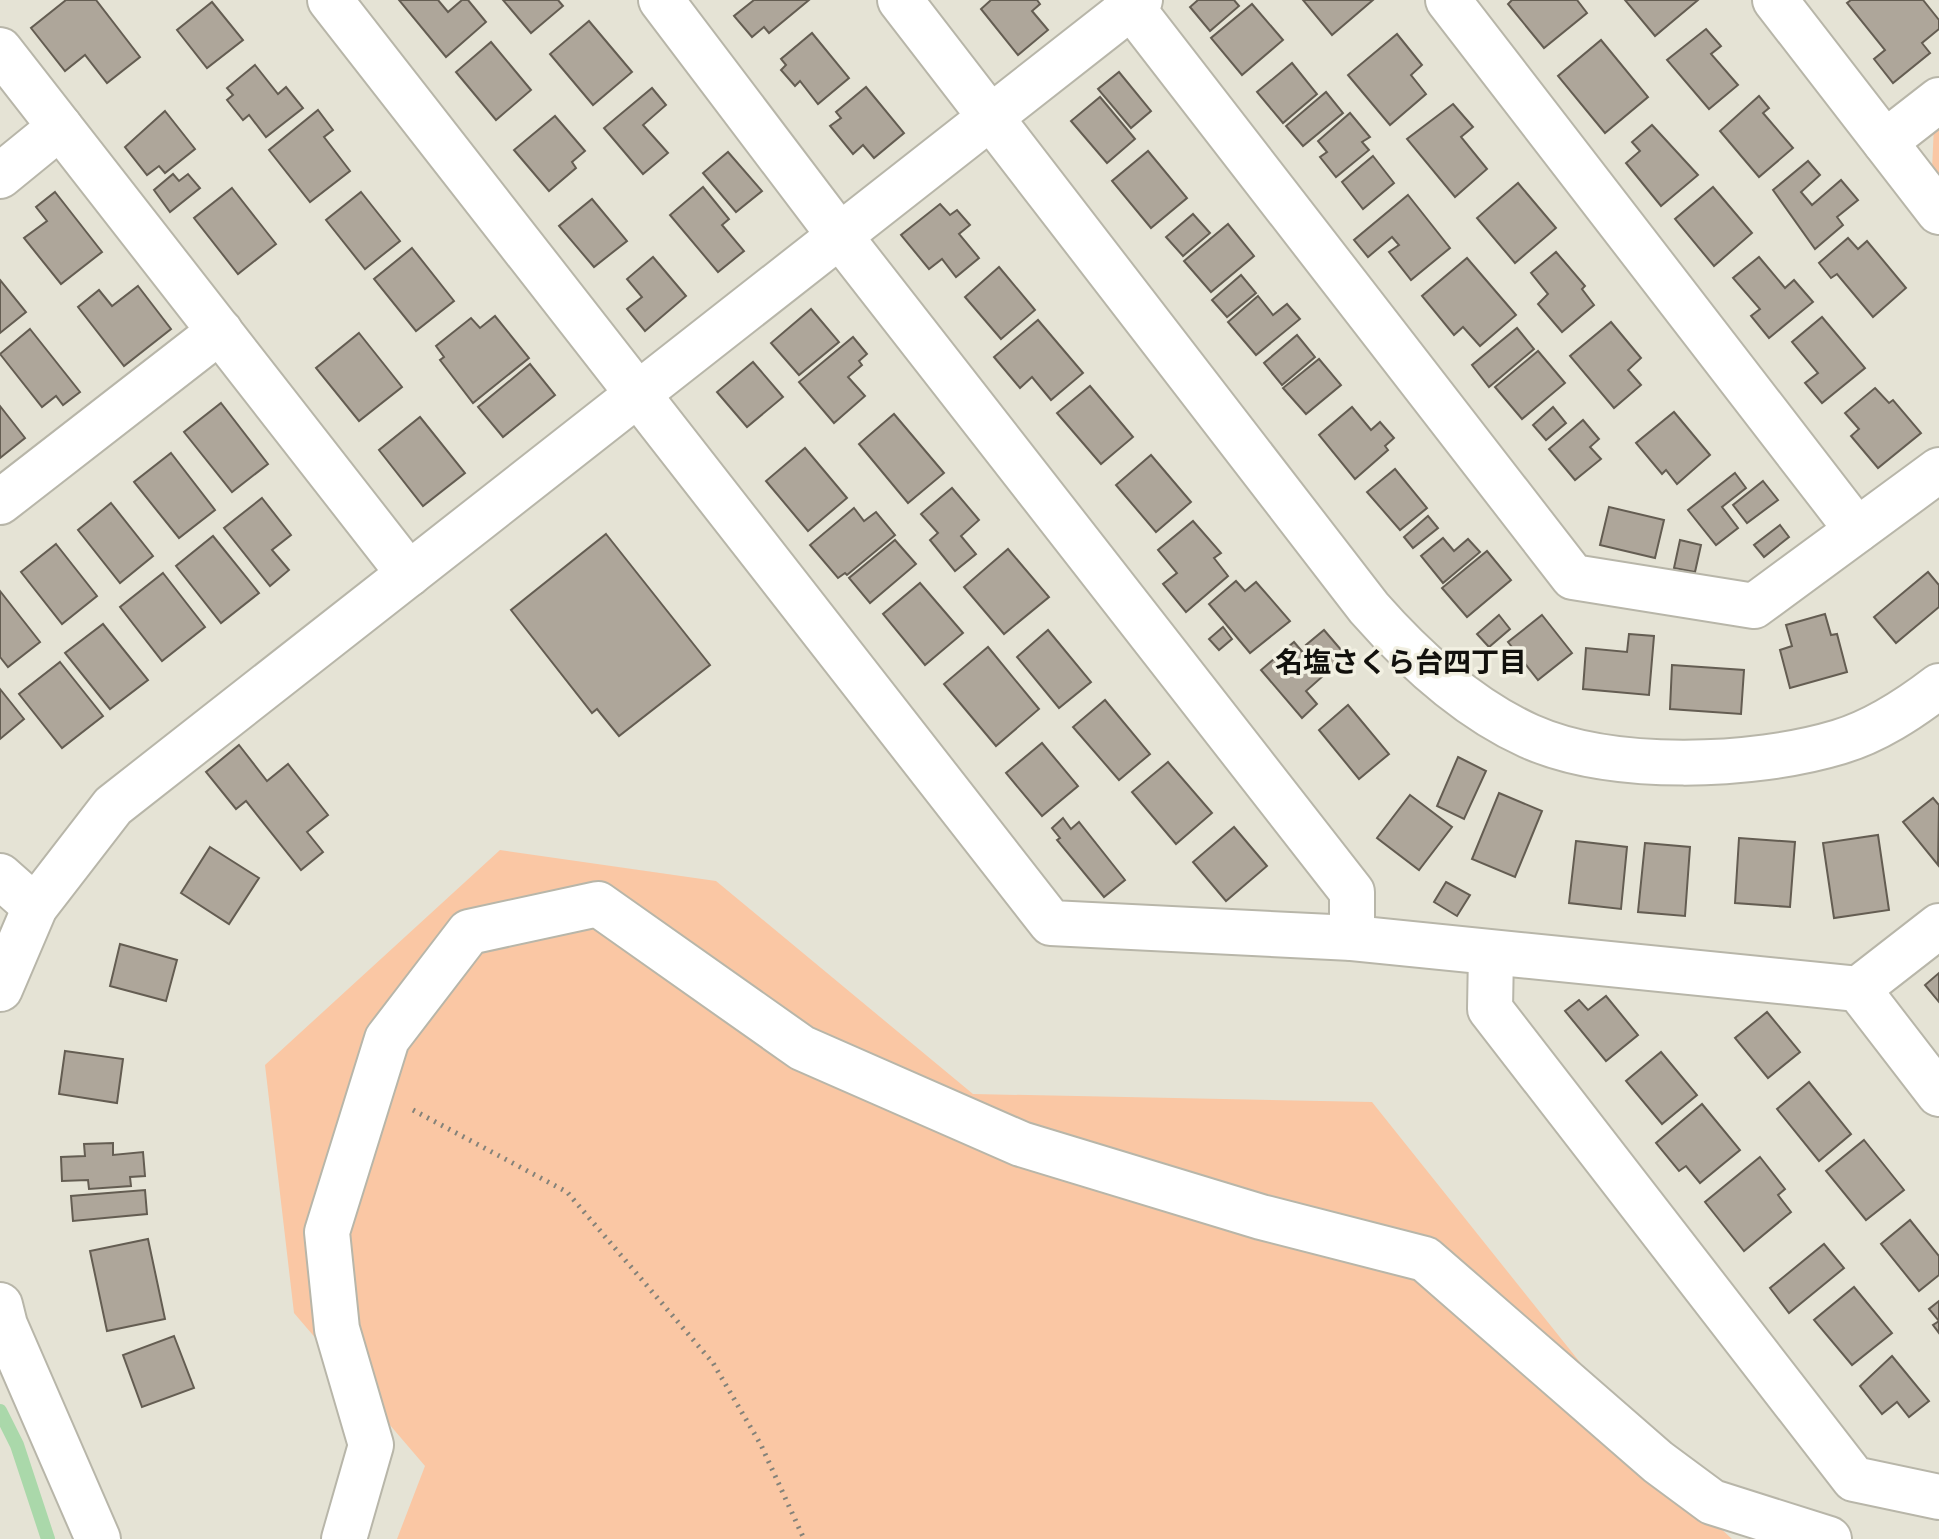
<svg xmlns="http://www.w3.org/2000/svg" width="1939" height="1539" font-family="'Crimson Pro','Noto Sans JP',serif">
<rect width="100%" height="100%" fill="#e5e3d5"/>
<g fill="#fac7a4">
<polygon points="1939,122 1939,180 1932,170 1934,125"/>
<polygon points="500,850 716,881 973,1094 1372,1102 1690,1500 1732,1539 397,1539 425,1466 294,1313 265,1065"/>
</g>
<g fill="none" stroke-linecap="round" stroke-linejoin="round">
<polyline stroke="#aad8aa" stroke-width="14" points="0,1411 17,1445 48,1539"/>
</g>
<g fill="#aea69a" stroke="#645d52" stroke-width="2">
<polygon points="66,0 96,0 140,57 107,83 85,55 65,71 31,28"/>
<polygon points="399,0 438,0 448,12 462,0 468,0 486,22 446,57"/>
<polygon points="503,0 558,0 563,6 531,33"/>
<polygon points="754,0 809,0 769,33 764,27 752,37 734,16"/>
<polygon points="991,0 1037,0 1040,4 1032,11 1048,30 1018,55 981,9"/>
<polygon points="1198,0 1234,0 1239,6 1210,31 1190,7"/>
<polygon points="1303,0 1373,0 1332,35"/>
<polygon points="1512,0 1577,0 1587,13 1544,48 1508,4"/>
<polygon points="1625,0 1698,0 1655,36"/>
<polygon points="1851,0 1923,0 1939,20 1939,29 1922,43 1930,53 1893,83 1874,59 1885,50 1847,3"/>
<polygon points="212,2 243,40 207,68 177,30"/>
<polygon points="1252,4 1283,40 1242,75 1211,38"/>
<polygon points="589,21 632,72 593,105 550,54"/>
<polygon points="1706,29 1721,46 1711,54 1738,85 1709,109 1667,60"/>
<polygon points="812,33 849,78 818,104 800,81 795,86 781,70 786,65 781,59"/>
<polygon points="1397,34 1422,65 1411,75 1426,94 1390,125 1348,75"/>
<polygon points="1601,40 1648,97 1605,133 1558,76"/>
<polygon points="491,42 531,90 496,120 456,72"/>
<polygon points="1292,63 1317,94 1283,123 1257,92"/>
<polygon points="255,65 278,94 286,87 303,108 266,137 249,115 243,120 227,100 233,95 227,88"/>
<polygon points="1119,72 1151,111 1131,128 1098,89"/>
<polygon points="866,87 904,133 874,158 863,145 853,154 830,126 841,118 836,112"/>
<polygon points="652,88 666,105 643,125 668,153 643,174 604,128"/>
<polygon points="1326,92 1343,113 1303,146 1286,126"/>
<polygon points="1759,96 1769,108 1763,113 1793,148 1759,177 1720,131"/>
<polygon points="1100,97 1135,139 1107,163 1071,121"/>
<polygon points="1453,104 1473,127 1461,137 1487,169 1455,197 1407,139"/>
<polygon points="318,110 333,130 324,137 350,171 310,202 269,150"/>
<polygon points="165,111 195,149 165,173 159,166 147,175 125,147"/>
<polygon points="1350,113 1370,137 1362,142 1369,150 1336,177 1320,157 1327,152 1318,141"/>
<polygon points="555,116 585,151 572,162 576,168 549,191 514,150"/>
<polygon points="1652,125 1698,175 1661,206 1626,163 1640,151 1632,142"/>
<polygon points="1148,151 1187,198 1151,228 1112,181"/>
<polygon points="728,152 762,191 736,212 703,173"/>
<polygon points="1373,156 1394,183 1363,209 1342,182"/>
<polygon points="1808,161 1820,175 1801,192 1812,205 1841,180 1858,200 1837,217 1843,225 1815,249 1773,190"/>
<polygon points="173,174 179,181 188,174 200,188 170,212 154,190"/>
<polygon points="1518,183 1556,228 1515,263 1477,218"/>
<polygon points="703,187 729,219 722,225 744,251 718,272 670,215"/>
<polygon points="1713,187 1752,233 1714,266 1675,219"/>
<polygon points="232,188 276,244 238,274 194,218"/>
<polygon points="55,192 102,252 61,284 24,238 47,221 36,207"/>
<polygon points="361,192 400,241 365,269 326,220"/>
<polygon points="1408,195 1450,248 1411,280 1389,252 1399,245 1392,237 1368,257 1354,240"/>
<polygon points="592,199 627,241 594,267 559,226"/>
<polygon points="940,204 950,215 957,210 970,225 959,234 979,258 956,277 942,259 929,269 901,235"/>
<polygon points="1193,214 1210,233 1183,256 1166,237"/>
<polygon points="1228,224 1254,256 1211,292 1184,261"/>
<polygon points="1848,238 1858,249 1867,241 1906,288 1873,317 1837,274 1831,278 1819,263"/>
<polygon points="412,248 454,301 416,331 374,279"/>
<polygon points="1556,252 1585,286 1582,289 1594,305 1562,332 1538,304 1548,294 1531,273"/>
<polygon points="653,257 686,296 645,331 627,309 642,297 627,279"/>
<polygon points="1759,257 1785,288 1794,280 1813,302 1769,338 1751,316 1760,309 1733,278"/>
<polygon points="1467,258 1516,315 1480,346 1463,327 1454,335 1422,296"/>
<polygon points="999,267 1035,310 1001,339 965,297"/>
<polygon points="1241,275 1256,293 1227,317 1212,300"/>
<polygon points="0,280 26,312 0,333"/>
<polygon points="138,286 171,329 124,366 78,307 99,290 112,306"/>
<polygon points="1258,296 1273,315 1287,304 1300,319 1256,355 1228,322"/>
<polygon points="811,309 839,342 799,375 771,343"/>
<polygon points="495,316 529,358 473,403 440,360 444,357 436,346 471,318 480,328"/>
<polygon points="1822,317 1865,368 1822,403 1805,383 1818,373 1792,342"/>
<polygon points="1038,320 1083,373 1051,400 1032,377 1020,388 994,357"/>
<polygon points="1611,322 1641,358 1628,370 1641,385 1614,408 1570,356"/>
<polygon points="1517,328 1534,349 1489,387 1472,365"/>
<polygon points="30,329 80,392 63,405 56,396 42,407 0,354"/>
<polygon points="359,333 402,387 359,421 316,368"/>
<polygon points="1297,335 1315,357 1282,385 1264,363"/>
<polygon points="853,337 867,354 859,361 862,365 848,377 865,396 834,423 799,382"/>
<polygon points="1538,351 1565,383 1522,419 1495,387"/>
<polygon points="1319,359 1341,385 1306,414 1283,388"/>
<polygon points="753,362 783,397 747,427 717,392"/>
<polygon points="530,364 555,395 503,437 478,407"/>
<polygon points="1090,386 1133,437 1101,464 1057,413"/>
<polygon points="1875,388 1889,403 1893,400 1921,433 1878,468 1851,436 1859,429 1845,413"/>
<polygon points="221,403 268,464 232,492 184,432"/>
<polygon points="0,406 25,438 0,458"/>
<polygon points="1352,407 1371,430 1380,422 1394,438 1385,446 1388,450 1355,479 1319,435"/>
<polygon points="1553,407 1566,423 1546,440 1533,425"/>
<polygon points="1674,412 1710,455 1677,484 1666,470 1662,474 1636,443"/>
<polygon points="894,414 944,473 908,503 859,444"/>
<polygon points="420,417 465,473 423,506 379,450"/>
<polygon points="1583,420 1599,439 1590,447 1601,459 1575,480 1549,449"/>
<polygon points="805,448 847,498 808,531 766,481"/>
<polygon points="171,453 215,510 179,538 134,482"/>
<polygon points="1151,455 1191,502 1156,532 1116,485"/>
<polygon points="1395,469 1427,508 1400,530 1367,492"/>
<polygon points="1735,473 1746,488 1722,507 1738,528 1716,545 1688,510"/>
<polygon points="1763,481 1778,500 1747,523 1733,505"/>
<polygon points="952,488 979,520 961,536 976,554 955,571 930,540 938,533 921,514"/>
<polygon points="262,498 291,535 272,550 289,570 270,586 224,528"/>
<polygon points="111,503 153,556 120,583 78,530"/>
<polygon points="1609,507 1664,520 1655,558 1600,545"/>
<polygon points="854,508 864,521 876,512 895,535 847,575 845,573 838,578 810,545"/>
<polygon points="1428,516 1438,528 1413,548 1404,537"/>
<polygon points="1193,521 1221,553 1214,558 1228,576 1186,612 1163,584 1177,573 1158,550"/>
<polygon points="1780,525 1789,537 1764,557 1754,545"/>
<polygon points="606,534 710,665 619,736 597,709 592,713 511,610"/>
<polygon points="213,536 259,593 221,623 176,566"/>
<polygon points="1443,538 1454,551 1468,539 1480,552 1443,583 1421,556"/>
<polygon points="895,540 916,564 870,603 849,578"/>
<polygon points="1680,540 1701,545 1695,572 1674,568"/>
<polygon points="56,544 97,596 62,624 21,572"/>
<polygon points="1008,549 1049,597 1004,634 964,587"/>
<polygon points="1487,551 1511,580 1467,617 1442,588"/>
<polygon points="1928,572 1939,585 1939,607 1896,643 1874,617"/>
<polygon points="163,573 205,627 162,661 120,607"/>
<polygon points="1236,581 1245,591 1256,582 1290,621 1250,653 1209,604"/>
<polygon points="920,583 963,633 925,665 883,614"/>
<polygon points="0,591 40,642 8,667 0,657"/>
<polygon points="1825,614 1831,635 1837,634 1847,672 1790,688 1780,650 1792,646 1786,625"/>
<polygon points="1499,615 1510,629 1489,647 1477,634"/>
<polygon points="1542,615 1572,653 1538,680 1508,642"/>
<polygon points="103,624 148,680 110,709 65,653"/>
<polygon points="1223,627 1232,639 1219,650 1209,639"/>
<polygon points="1048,630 1091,682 1059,708 1017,657"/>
<polygon points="1324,630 1348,658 1330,674 1306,645"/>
<polygon points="1629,634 1654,636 1649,695 1583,689 1586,648 1627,652"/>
<polygon points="1294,642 1323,676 1306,691 1317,704 1302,718 1261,670"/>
<polygon points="988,647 1039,709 996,746 944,684"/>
<polygon points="60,662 103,716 62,748 19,694"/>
<polygon points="1672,665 1744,670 1741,714 1670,709"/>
<polygon points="0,689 24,719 0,739"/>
<polygon points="1105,700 1150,754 1119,780 1073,727"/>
<polygon points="1348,705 1389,754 1359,779 1319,730"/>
<polygon points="1042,743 1078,786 1042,816 1006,773"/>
<polygon points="239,745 267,781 288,764 328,815 307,832 323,852 301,870 246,801 236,809 206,772"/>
<polygon points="1458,757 1486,771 1464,819 1437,806"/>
<polygon points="1168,762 1212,813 1176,844 1132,792"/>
<polygon points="1499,793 1542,811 1515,877 1472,859"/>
<polygon points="1410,795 1452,827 1419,870 1377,838"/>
<polygon points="1933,798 1939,805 1938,865 1903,822"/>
<polygon points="1063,818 1071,829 1079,822 1125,880 1104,897 1057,840 1060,838 1052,828"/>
<polygon points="1234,827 1267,866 1226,901 1193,862"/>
<polygon points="1878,835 1889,910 1834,918 1823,843"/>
<polygon points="1739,838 1795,842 1790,907 1735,903"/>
<polygon points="1576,841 1627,847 1621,909 1569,903"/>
<polygon points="1645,843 1690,847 1685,916 1638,912"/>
<polygon points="210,847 259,878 229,924 181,893"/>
<polygon points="1446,882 1470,895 1457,916 1434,902"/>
<polygon points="120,944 177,960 166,1001 110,986"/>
<polygon points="1939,973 1939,1002 1925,985"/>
<polygon points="1606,996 1638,1035 1606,1061 1565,1011 1579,1000 1588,1010"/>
<polygon points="1767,1012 1800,1052 1768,1078 1735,1038"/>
<polygon points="65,1051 123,1059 117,1103 59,1094"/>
<polygon points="1661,1052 1697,1095 1662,1124 1626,1081"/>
<polygon points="1809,1082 1851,1134 1819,1161 1777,1109"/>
<polygon points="1702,1104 1740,1150 1700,1183 1686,1166 1679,1171 1656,1143"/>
<polygon points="1864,1140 1904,1190 1866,1220 1826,1171"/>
<polygon points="113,1143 113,1155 143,1152 145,1176 130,1177 131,1186 89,1189 88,1180 62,1181 61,1157 85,1156 84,1144"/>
<polygon points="1760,1157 1785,1189 1778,1195 1791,1212 1744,1251 1705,1202"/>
<polygon points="145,1190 147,1214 73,1221 71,1196"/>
<polygon points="1910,1220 1939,1256 1939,1275 1919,1291 1881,1244"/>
<polygon points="148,1239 165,1319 107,1331 90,1251"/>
<polygon points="1824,1244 1844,1268 1789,1313 1770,1288"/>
<polygon points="1854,1287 1892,1333 1852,1365 1814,1320"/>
<polygon points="1939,1301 1939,1333 1933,1325 1939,1321 1929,1309"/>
<polygon points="174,1336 194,1388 142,1407 123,1355"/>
<polygon points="1892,1356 1929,1401 1909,1417 1897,1402 1882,1414 1860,1386"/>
</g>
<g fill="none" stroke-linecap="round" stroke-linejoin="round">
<defs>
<g id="minor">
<polyline points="330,0 1051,923 1352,938 1858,989 1939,926"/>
<polyline points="661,0 839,235 1352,892 1352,938"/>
<path d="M 900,0 L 1369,608 C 1413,658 1467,708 1529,736 C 1612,773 1753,768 1839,742 C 1876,731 1909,709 1939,686"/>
<polyline points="1126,0 1573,577 1754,606 1939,470"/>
<polyline points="1448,0 1857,530"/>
<polyline points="1775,0 1939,212"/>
<polyline points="0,50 409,574"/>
<polyline points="1885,142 1939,100"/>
<polyline points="0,176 60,127"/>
<polyline points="0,502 220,331"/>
<polyline points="0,876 35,907"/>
<polyline points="1491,953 1490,1009 1854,1479 1939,1497"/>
<polyline points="0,989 35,907 113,806 1140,0"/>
<polyline points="1858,989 1939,1094"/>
<polyline points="0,1305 5,1325 98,1539"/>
<polyline points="344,1539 371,1445 337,1329 327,1232 387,1039 469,932 598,904 802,1048 1021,1144 1261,1217 1425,1259 1658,1462 1712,1502 1829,1539"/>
</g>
</defs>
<use href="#minor" stroke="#b8b6a9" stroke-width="48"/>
<polyline stroke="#848279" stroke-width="5" stroke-dasharray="2 6" stroke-linecap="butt" points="413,1110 567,1192 713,1363 761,1445 804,1539"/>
<use href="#minor" stroke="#fff" stroke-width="44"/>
</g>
<g text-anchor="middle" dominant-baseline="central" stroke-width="7" stroke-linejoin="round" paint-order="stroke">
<g font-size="28" font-weight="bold" fill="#12110d" stroke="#f2f0e2">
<text x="1401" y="662">名塩さくら台四丁目</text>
</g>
</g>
</svg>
